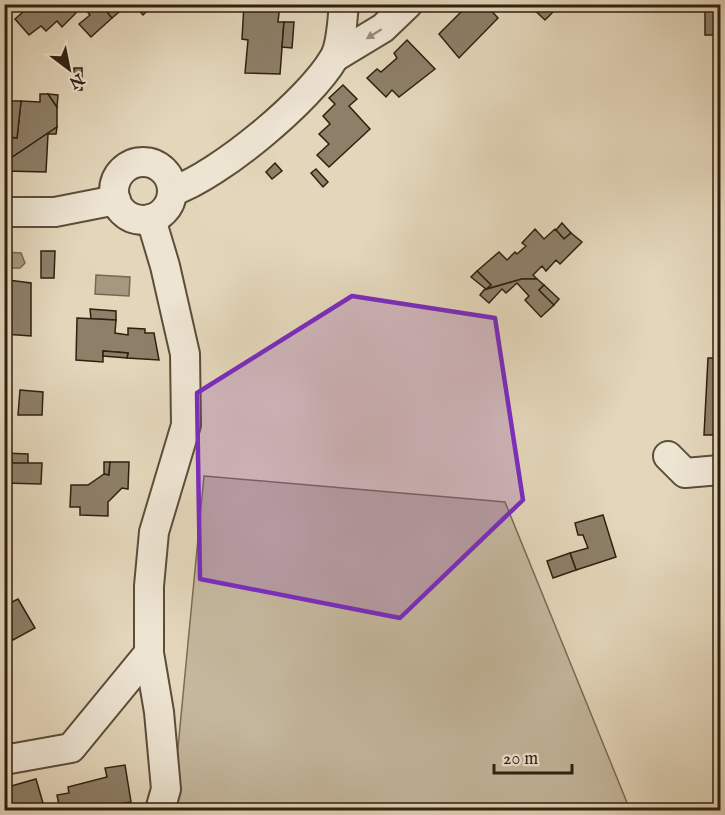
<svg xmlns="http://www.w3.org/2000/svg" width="725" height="815" font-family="'IM FELL English',serif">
<rect width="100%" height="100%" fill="#e3d6ba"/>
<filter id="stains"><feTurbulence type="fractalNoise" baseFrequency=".00333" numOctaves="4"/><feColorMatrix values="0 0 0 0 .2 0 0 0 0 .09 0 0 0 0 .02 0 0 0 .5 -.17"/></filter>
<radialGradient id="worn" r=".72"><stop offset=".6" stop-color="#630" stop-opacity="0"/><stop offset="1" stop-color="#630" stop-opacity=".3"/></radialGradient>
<polygon fill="#c4b79d" stroke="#7a6c56" stroke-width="1.5" points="204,476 505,502 630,810 172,810"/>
<g fill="#a69880" stroke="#766853" stroke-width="1.5">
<polygon points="5,252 21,253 25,263 20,268 5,268"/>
<polygon points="96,275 130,277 129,296 95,294"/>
</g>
<g fill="#8d7f68" stroke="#2f2110" stroke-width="1.5">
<polygon points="32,4 79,4 73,9 76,13 62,27 57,21 46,31 41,26 29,35 15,19"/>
<polygon points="81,4 101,4 112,18 91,37 79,24 90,15"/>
<polygon points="117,4 125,7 112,18 107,12"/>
<polygon points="133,4 154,4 143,15"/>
<polygon points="244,4 280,4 278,22 284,22 280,74 245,73 248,40 242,39"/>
<polygon points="469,4 485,4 498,18 459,58 439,34"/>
<polygon points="528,4 561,4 545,20"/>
<polygon points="719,4 720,35 705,35 705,10 719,10"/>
<polygon points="284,22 294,22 292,48 282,47"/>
<polygon points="407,40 435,69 399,97 392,90 386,97 367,78 377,69 381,72 397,58 394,53"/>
<rect x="74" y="68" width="8" height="22"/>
<polygon points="343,85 357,99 349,106 370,129 329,167 317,155 329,144 319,134 330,124 323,116 335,104 329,98"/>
<polygon points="40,94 48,94 57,107 57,127 5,162 6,137 17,138 21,101 40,102"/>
<polygon points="48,94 58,95 57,107"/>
<polygon points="10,101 21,101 17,138 9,137"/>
<polygon points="57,127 56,134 48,134 46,172 5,171 5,162"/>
<polygon points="275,163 282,171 272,179 266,172"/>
<polygon points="316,169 328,182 323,187 311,173"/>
<polygon points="562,223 571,233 564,239 556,230"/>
<polygon points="535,229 544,239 555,229 564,239 571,233 582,242 560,264 556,260 546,271 542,266 533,275 537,279 522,279 486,289 491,285 477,271 499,252 507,260 515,252 517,254 526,246 522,243"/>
<polygon points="41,251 55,251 54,278 41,278"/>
<polygon points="477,271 491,285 486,289 471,277"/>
<polygon points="522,279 537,279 544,285 539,290 554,305 541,317 525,300 529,296 517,283 506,293 502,289 489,303 480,295 484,290"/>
<polygon points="4,280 8,280 6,304 4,304"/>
<polygon points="8,280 31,283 31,336 4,334"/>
<polygon points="544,285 559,299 554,305 539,290"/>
<polygon points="90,309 116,311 116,320 91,319"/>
<polygon points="77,318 116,320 115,333 128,335 128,328 145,329 145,333 154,333 159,360 127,358 128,353 103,351 103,362 76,360"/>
<polygon points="103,351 128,353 127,358 103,356"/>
<polygon points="708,358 720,358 720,435 704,435"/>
<polygon points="20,390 43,392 42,415 18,415"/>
<polygon points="4,453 28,454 28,464 12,463 12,460 4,459"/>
<polygon points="4,459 12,460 12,463 42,463 41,484 4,483"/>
<polygon points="104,462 110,462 109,475 104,474"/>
<polygon points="110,462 129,462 128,489 122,488 108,502 108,516 80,515 80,507 70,507 71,485 88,485 104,474 109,475"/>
<polygon points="603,515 616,557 576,570 570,553 588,548 583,535 578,535 575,523"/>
<polygon points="570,553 576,570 553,578 547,561"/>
<polygon points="18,599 35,628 13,640 7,630 4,632 4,606"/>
<polygon points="125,765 131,802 80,810 60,810 57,795 69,793 68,787 107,777 105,768"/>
<polygon points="36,779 45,810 4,810 4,788"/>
</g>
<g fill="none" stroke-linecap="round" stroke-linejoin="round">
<defs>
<g id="minor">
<polyline points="335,57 383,28 408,4"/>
<circle cx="143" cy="191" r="29"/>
<path d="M 173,191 C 218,176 310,100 334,58 C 342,45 342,20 344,4"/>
<polyline points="4,212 55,212 116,200"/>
<polyline points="151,219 165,266 185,354 186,425 154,532 149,586 149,653 159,712 166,789 160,810"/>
<polyline points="668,456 685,473 720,470"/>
<polyline points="4,760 71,748 149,653"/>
</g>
</defs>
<use href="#minor" stroke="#5c4e3a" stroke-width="32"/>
<use href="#minor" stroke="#ede4d2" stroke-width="28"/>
</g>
<defs><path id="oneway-solid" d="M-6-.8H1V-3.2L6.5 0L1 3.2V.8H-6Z" transform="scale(1.5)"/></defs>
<use fill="#988c7b" href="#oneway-solid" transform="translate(374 34) rotate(148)"/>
<path fill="#7b2cbf" fill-opacity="0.2" stroke="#7b2cbf" stroke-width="4.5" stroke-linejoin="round" d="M 352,296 L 495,318 L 523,500 L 400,618 L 200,579 L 197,393 Z"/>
<rect width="725" height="815" fill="none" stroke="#e3d6ba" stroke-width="24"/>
<rect x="6" y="6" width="713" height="803" fill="none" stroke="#2f2110" stroke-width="3"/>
<rect x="12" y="12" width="701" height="791" fill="none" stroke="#2f2110" stroke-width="1.5"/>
<g transform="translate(69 69) rotate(148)" stroke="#ede4d2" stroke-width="4.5" paint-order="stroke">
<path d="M0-4.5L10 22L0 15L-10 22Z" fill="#2f2110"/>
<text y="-9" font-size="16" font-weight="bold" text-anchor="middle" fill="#2f2110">N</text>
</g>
<path d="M494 764v9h78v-9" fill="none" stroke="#2f2110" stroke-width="3"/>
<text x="503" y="764" font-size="18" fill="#2f2110" stroke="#ede4d2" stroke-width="4.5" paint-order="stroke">20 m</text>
<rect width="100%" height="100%" filter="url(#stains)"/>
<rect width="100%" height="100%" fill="url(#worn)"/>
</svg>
